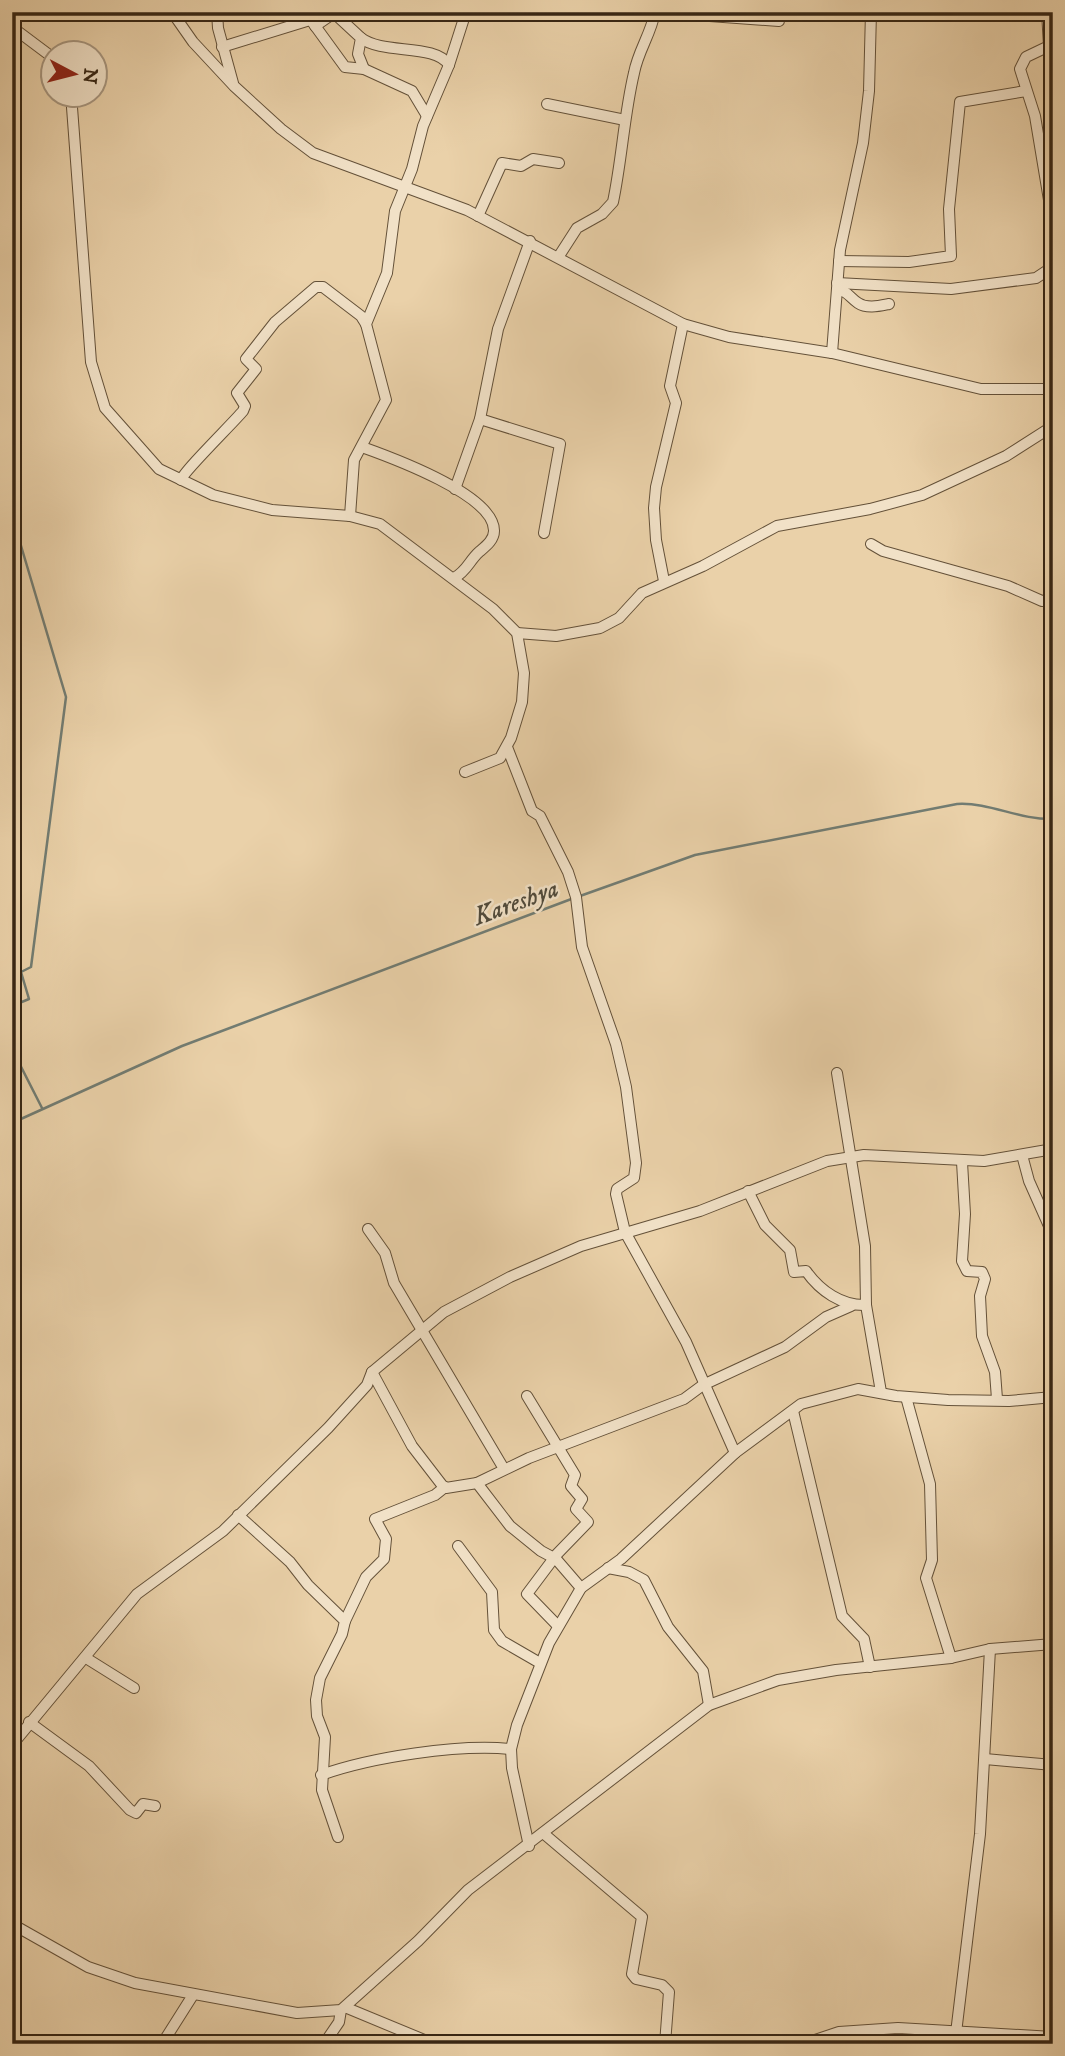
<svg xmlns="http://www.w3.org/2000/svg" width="1065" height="2056" font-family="'IM FELL DW Pica',serif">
<rect width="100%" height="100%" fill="#ead1a9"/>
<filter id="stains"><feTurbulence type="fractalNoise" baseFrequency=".00286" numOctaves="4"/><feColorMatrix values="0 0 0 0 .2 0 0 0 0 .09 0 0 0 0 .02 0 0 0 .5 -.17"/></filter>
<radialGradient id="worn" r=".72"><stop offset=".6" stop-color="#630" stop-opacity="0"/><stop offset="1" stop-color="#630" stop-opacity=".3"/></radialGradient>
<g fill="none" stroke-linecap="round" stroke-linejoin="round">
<g stroke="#727c72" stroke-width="2.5">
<polyline points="12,498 16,529 66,697 31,967 21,972 29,999 12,1006"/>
<path d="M 580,896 L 695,855 L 957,804 C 990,802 1019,820 1053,819"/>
<polyline points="12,1049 42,1108"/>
<polyline points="12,1123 182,1046 574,898"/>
</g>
<defs>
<g id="minor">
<polyline points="172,12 193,42 234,86 281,129 313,153 467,210 683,324 729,337 832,353 981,389 1053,389"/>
<polyline points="217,12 218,28 233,83"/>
<polyline points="305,12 345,67 364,69 412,91 427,116"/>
<polyline points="655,12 779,21"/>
<polyline points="1047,12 1049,46 1026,57 1020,69 1035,116 1053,224"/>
<polyline points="315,26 334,13 361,38 358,54 364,69"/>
<polyline points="12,27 52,57"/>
<path d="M 361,38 C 383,55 435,43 449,65"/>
<polyline points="222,47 310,20"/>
<polyline points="71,94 91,362 105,408 159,469 213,495 272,510 350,516 380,524 493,609 517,633 524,673 522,702 511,738 500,758 465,772"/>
<polyline points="547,104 625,120"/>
<polyline points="478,216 502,163 521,166 533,159 559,163"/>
<path d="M 559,256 L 577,228 L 602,214 L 613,202 C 622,159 624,115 634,73 C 638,51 651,34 655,12"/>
<polyline points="839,261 909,262 951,256 949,209 960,102 1026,91"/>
<polyline points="837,283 951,289 1036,278 1048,270 1053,260"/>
<path d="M 837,290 C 848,291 849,297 858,303 C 867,309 879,306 889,304"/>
<polyline points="832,353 840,250 863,143 869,91 871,12"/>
<polyline points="480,419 560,444 544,533"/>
<path d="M 362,447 C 390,457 495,495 494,531 C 494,540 486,546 479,552 C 469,561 467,571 454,578"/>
<path d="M 181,480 C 183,472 233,423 243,411 L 245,406 L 237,393 L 256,369 L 246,359 L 275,322 L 316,287 L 323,287 L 361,316 L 366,324"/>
<polyline points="455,489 480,419 498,329 530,241"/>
<polyline points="350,516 354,460 386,400 366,324 387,273 395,211 412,169 423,126 449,65 466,12"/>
<polyline points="871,544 883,551 1008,586 1042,601 1053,600"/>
<polyline points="664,581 656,540 654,508 656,487 676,403 670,386 683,324"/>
<polyline points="517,633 556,636 600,628 619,618 642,593 703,566 777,526 870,509 922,495 1006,456 1053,426"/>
<polyline points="507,747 532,811 540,816 568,872 576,897 582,947 616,1044 626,1087 636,1163 634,1178 617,1189 616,1194 625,1232 686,1342 735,1453"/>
<polyline points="837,1073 865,1246 866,1305 881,1392"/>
<polyline points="1022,1155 1029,1181 1053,1235"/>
<polyline points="962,1162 965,1214 962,1261 967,1271 982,1272 985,1279 980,1296 982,1336 995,1372 997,1399"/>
<path d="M 748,1191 L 765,1225 L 790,1250 L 794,1272 L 806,1271 C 820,1291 842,1306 866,1305"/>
<polyline points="368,1229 385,1253 394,1283 504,1469"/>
<polyline points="372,1372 412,1446 442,1485 446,1488 477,1483 510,1526 541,1551 556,1559 581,1588"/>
<polyline points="527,1396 575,1475 571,1486 582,1499 576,1509 588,1522 557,1554 527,1594 558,1626"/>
<polyline points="906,1397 930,1484 932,1560 926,1578 951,1658"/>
<polyline points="793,1411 842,1616 864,1639 870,1667"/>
<polyline points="477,1483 529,1458 684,1399 703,1385 785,1347 826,1317 851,1306"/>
<polyline points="238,1515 290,1562 308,1585 345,1621 342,1634 320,1678 316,1700 317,1716 325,1737 322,1790 338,1837"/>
<polyline points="458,1546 492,1592 494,1630 502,1641 540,1663"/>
<polyline points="608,1568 629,1572 644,1580 668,1627 703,1671 709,1705"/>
<polyline points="345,1621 366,1577 384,1559 386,1539 375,1519 435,1495 445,1487"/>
<polyline points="86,1658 134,1688"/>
<polyline points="29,1722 89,1766 130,1810 136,1813 143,1804 155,1806"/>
<polyline points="12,1745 137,1594 223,1531 328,1428 367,1385 372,1372 444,1312 510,1277 581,1246 700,1211 827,1161 864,1155 984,1161 1053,1149"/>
<polyline points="985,1759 1053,1765"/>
<path d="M 321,1775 C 372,1757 457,1744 511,1749"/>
<polyline points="543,1833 642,1917 632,1974 636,1979 662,1985 669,1992 665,2044"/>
<polyline points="529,1846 512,1768 511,1749 517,1725 549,1643 581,1588 621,1559 735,1453 801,1404 858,1389 896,1396 948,1400 1009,1401 1053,1397"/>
<polyline points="12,1924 88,1967 135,1983 297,2013 341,2010 418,1941 468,1890 709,1705 778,1680 836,1670 951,1658 990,1649 1053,1644"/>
<polyline points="347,2008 434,2044"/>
<polyline points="956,2033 980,1834 990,1649"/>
<polyline points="162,2044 193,1995"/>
<polyline points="324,2044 339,2022 341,2010"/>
<polyline points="803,2044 839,2032 898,2028 1053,2037"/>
</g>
</defs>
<use href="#minor" stroke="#645139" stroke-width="12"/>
<use href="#minor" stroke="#f1e1c7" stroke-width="10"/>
</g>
<g text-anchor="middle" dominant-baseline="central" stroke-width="5" stroke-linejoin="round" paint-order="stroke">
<g font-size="26" font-style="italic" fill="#504a3b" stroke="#f1e1c7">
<text transform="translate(516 903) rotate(-20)">Kareshya</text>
</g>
</g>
<rect width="1065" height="2056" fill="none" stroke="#ead1a9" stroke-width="42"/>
<rect x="14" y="14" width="1037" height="2028" fill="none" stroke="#372614" stroke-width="3.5"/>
<rect x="21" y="21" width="1023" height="2014" fill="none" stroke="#372614" stroke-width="2"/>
<g transform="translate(74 74) rotate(97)"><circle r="33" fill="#f1e1c7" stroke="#a7967f" stroke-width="2"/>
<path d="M0-5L12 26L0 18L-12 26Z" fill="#8f2418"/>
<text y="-10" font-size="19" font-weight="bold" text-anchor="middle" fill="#372614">N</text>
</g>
<rect width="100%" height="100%" filter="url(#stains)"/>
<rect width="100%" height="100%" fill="url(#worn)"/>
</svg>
